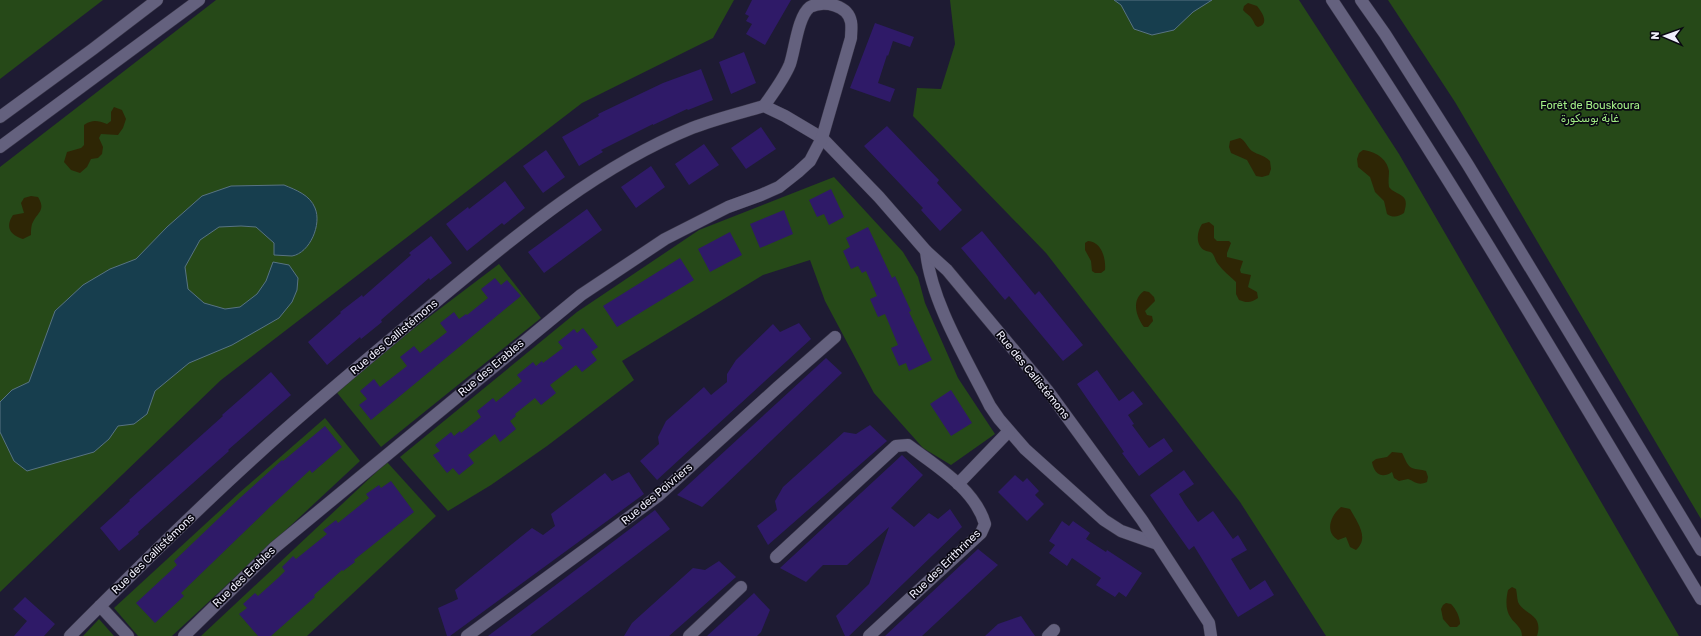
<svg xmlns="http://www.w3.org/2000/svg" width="1701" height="636" font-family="Rubik,'Noto Sans Arabic',sans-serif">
<rect width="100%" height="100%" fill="#1e1b33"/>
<g fill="#264918">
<polygon points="0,0 103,0 0,79"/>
<polygon points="216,0 734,0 713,38 582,103 221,380 0,592 0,167"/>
<polygon points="950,0 1299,0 1399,154 1679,636 1326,636 1240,502 1046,253 913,116 917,88 941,89 955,44"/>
<polygon points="1388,0 1701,0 1701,519 1455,102"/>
<polygon points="834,177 903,252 918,277 925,303 958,378 995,434 951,465 923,448 874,393 825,301 810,260 763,275 622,361 634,380 547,446 491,485 448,511 400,457 577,312 699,230"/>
<polygon points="499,264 541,318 381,447 334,389"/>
<polygon points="325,418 360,461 172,636 138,636 114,608 239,493"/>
<polygon points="387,462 436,516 307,636 201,636"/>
<polygon points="99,619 114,636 83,636"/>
</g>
<g fill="#2e2605">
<path d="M 1248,3 L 1257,6 C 1262,12 1270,24 1258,27 C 1254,25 1255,23 1252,19 C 1250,15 1246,14 1243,10 L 1244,6 Z"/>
<path d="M 114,107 L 122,110 L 126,119 L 123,128 L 118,135 L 101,134 L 99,138 L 103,147 L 102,154 L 98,158 L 91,159 L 87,167 L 80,173 L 71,170 L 64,162 L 67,152 L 81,148 L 84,145 L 84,125 C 93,119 98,121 107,124 L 111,121 L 111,112 Z"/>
<path d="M 1240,138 C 1246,141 1247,147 1252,151 C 1258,155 1264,155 1270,161 L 1271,169 L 1269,175 L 1262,177 L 1256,176 L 1247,160 L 1231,153 L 1229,147 L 1230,141 Z"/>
<path d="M 1363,150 C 1374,151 1387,158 1389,171 C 1389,176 1388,181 1389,187 C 1397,197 1411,192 1404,213 C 1398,217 1393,218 1387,214 L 1384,201 L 1375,192 L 1370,177 L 1358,167 L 1357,159 L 1359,153 Z"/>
<path d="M 31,196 L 38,197 C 46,210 38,212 33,222 C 31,225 31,231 31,235 L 23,239 C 10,235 5,227 13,215 L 24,213 L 21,203 L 24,198 Z"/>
<path d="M 1209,222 L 1214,226 L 1214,238 L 1217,241 L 1229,241 L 1231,243 L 1227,253 L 1227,257 L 1243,261 L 1240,270 L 1241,273 L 1251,275 L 1248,287 L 1257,292 L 1258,298 C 1251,303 1247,303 1239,300 L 1236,294 L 1236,282 C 1230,276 1223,271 1218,264 C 1215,261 1215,256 1212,253 C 1210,251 1207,252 1204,250 C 1195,244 1197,231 1202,224 Z"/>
<path d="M 1088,241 C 1102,242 1106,259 1105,270 L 1101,273 L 1095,273 L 1092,271 L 1091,261 L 1085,250 L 1085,243 Z"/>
<path d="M 1144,291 L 1149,292 L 1154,297 L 1155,301 L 1145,311 L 1147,315 L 1152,316 L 1153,321 L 1148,327 L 1144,327 C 1136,316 1131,300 1144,291 Z"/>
<path d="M 1392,452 L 1402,453 C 1405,458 1407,466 1412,468 C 1416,470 1421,469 1426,471 L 1428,477 L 1427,482 C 1418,486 1416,482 1408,479 L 1399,481 L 1394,478 L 1392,472 C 1382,479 1374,474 1372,462 L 1376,459 L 1387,457 Z"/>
<path d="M 1341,507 L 1350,509 C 1357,522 1370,538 1356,550 L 1350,547 L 1346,537 L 1338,540 C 1324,532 1331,515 1341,507 Z"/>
<path d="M 1512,587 L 1516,589 C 1517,593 1517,598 1518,602 C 1524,615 1544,614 1537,636 L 1522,636 C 1522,627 1515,624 1511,618 C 1505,610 1506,599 1508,590 Z"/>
<path d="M 1446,603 L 1451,604 C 1456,609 1460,617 1460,624 L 1457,627 L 1450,627 L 1443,619 L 1441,609 L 1443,605 Z"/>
</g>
<g fill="#173e4e" stroke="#587382">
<polygon points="1114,0 1212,0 1193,12 1174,30 1152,35 1134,29 1121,5"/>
<path d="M 284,185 C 296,190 310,195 315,208 C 322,224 310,253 292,256 C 286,256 280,255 274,255 L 274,243 L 256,227 L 241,226 L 219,227 L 200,240 L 185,267 L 188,289 L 204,303 L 225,309 L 240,307 L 257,294 L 266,281 L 273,262 L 289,265 L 298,278 L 297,290 L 292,302 L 279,318 L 232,345 L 189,363 L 155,391 L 147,414 L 134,424 L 118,426 L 109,439 L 94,452 L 27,471 L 14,461 L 0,432 L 0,402 L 12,390 L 29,382 L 55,311 L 83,285 L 110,269 L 136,259 L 167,227 L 202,196 L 231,186 Z"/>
</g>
<g fill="#2f1a68">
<polygon points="752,0 791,0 765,45 746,34 752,24 746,21 749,16 745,14"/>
<polygon points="875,23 914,37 910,47 893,41 888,56 887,55 878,83 895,89 890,102 850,88"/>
<polygon points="744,52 756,83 731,94 719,62"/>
<polygon points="701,69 713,100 688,110 687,109 653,125 653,124 601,150 603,152 579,166 562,137 599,116 598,114 663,83"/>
<polygon points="887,126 939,180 937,183 962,210 940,231 921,210 923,208 864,146"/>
<polygon points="761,127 776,149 746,169 731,148"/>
<polygon points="704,144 719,165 689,185 675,164"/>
<polygon points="546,150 565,177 543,193 523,166"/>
<polygon points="651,166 665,187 636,208 621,187"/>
<polygon points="505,181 525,208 504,225 502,223 467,251 446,224 468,207 469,209"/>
<polygon points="831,189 844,217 829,225 824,214 817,217 809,200"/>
<polygon points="587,209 602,230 544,273 528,252"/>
<polygon points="784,210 793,234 760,248 750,224"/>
<polygon points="868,227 892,278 895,276 911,311 909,312 932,360 909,371 906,363 899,366 891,348 898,345 885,314 878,317 870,299 877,296 866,271 862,273 858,266 851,269 843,251 850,247 846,238"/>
<polygon points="982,231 1035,295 1039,291 1083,345 1063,361 1009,296 1005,300 961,248"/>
<polygon points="730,232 742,255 710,272 698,249"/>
<polygon points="431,236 452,263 430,280 429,278 381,320 382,322 361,339 360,337 327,365 308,342 341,313 340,312 362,295 363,297 411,255 409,253"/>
<polygon points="680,258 694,280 617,327 603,306"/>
<polygon points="495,278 501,285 507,280 521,296 371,420 359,405 367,399 360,391 374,379 380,387 407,366 400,357 414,346 420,353 447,332 440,323 454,312 459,319 466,314 467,315 488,298 481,289"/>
<polygon points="799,323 811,339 657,480 640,461 659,444 658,437 666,421 704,387 711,395 727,382 727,374 736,360 773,324 780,332"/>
<polygon points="583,328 598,347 591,352 597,360 582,372 576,365 550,385 556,393 541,405 535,398 515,414 516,416 510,421 516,429 500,442 495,434 482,444 468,455 474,463 459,475 453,468 447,473 433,455 440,451 435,445 451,432 454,436 460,431 461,433 481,417 477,411 493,398 496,402 522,381 517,375 533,362 536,366 542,361 543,363 563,348 558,342 574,329 577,333"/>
<polygon points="826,358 842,373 702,507 677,495"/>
<polygon points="1097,370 1119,401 1133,391 1143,404 1128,415 1134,424 1132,425 1149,448 1164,438 1173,451 1139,476 1122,453 1124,452 1077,384"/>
<polygon points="271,372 291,395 228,450 229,451 138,532 139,534 119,551 100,528 130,501 129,500 223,416 222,415"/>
<polygon points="951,390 972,423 951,436 930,404"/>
<polygon points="870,425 887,441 768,545 757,526 777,510 775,501 783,487 844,432 856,434"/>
<polygon points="325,426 342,447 312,473 310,470 271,506 181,593 184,596 155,623 136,603 177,565 174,561 241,497 282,460 283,461"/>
<polygon points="902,455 923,475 891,508 914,527 929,513 938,519 950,509 962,527 849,636 845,636 836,616 869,584 889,527 847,565 823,565 806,582 780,568"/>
<polygon points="1184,470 1194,484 1179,494 1185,504 1198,522 1213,511 1233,539 1238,535 1247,550 1231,559 1237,569 1250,590 1265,580 1274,595 1238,617 1194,546 1189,550 1150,495"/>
<polygon points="629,472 644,494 450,636 447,636 438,608 458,599 455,590 532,528 543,535 555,526 551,514 605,473 612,481"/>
<polygon points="1015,475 1023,482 1027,478 1039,491 1035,495 1044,504 1027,521 998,492"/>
<polygon points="391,481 414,512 354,560 355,562 343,571 342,570 314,595 315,597 271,636 258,636 239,614 247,608 243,604 255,593 258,596 278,578 285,571 282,567 293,556 296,559 327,534 323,530 336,520 338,523 369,498 366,494 379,485 381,488"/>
<polygon points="655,510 670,529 530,636 488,636"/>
<polygon points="1062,521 1069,526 1073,521 1090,533 1086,539 1106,552 1107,550 1142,573 1126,597 1119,592 1115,597 1096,585 1101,578 1072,558 1067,566 1049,553 1055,545 1049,541"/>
<polygon points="978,549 998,565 922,636 885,636"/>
<polygon points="719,561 736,577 669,636 624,636 632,623 693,568 705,570"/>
<polygon points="754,593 770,610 761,632 757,636 707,636"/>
<polygon points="25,597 55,624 44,636 14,636 27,621 13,609"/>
<polygon points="1021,616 1035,636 985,636 998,624"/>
</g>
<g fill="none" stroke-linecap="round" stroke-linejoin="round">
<defs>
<g id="minor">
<path d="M 1332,0 C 1462,195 1580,398 1701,599"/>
<polyline points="1361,0 1385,34 1468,165 1701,550"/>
<polyline points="0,117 93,49 157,0"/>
<polyline points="0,147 199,0"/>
<path d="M 926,251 C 931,302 967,360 990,406 L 999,419 L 1025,449 L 1104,520 L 1121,531 L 1155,543"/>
<polyline points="958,484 1009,431"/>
<path d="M 776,557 L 896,446 L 908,445 C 936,466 975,489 985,524 L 981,533 L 869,636"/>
<polyline points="100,606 128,636"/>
<path d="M 70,636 C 132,574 193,513 258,454 C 307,409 358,367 409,324 C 497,252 586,171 692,128 C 715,119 740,113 764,106 L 785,116 L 822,138 L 879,197 L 926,251 L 947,270 L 1048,391 L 1142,520 L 1209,623 L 1211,636"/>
<path d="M 184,636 L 274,548 L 581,295 L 665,239 L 728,207 L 761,195 L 779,187 L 798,172 L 810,161 L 822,138 L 851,38 C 851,33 852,27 851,22 C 848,5 824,0 810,7 C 798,16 795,49 790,64 C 784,79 773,93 764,106"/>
<polyline points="467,636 658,496 778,387 835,337"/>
<polyline points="689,636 741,587"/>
<polyline points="1048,636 1054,630"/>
</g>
</defs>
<use href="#minor" stroke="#373447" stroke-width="13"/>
<use href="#minor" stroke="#64617e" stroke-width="12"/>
</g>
<g text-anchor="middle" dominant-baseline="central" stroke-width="3.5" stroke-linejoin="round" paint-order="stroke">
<g font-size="11" fill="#a3ef86" stroke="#090812">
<text x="1590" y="105">Forêt de Bouskoura<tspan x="1590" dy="13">غابة بوسكورة</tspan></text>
</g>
<g font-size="11" fill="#f0effc" stroke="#090812">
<text transform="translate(394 337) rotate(-40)">Rue des Callistémons</text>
<text transform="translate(491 368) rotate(-40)">Rue des Erables</text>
<text transform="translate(1033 375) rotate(51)">Rue des Callistémons</text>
<text transform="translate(657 494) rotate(-40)">Rue des Poivriers</text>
<text transform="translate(153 554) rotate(-44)">Rue des Callistémons</text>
<text transform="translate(945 564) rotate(-44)">Rue des Erithrines</text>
<text transform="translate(244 577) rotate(-44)">Rue des Erables</text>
</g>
</g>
<g transform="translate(1665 36) rotate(272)" stroke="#090812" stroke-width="3" paint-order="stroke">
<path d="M0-3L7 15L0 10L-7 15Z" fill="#f0effc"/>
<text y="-6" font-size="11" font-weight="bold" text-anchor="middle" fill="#f0effc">N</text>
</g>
</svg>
